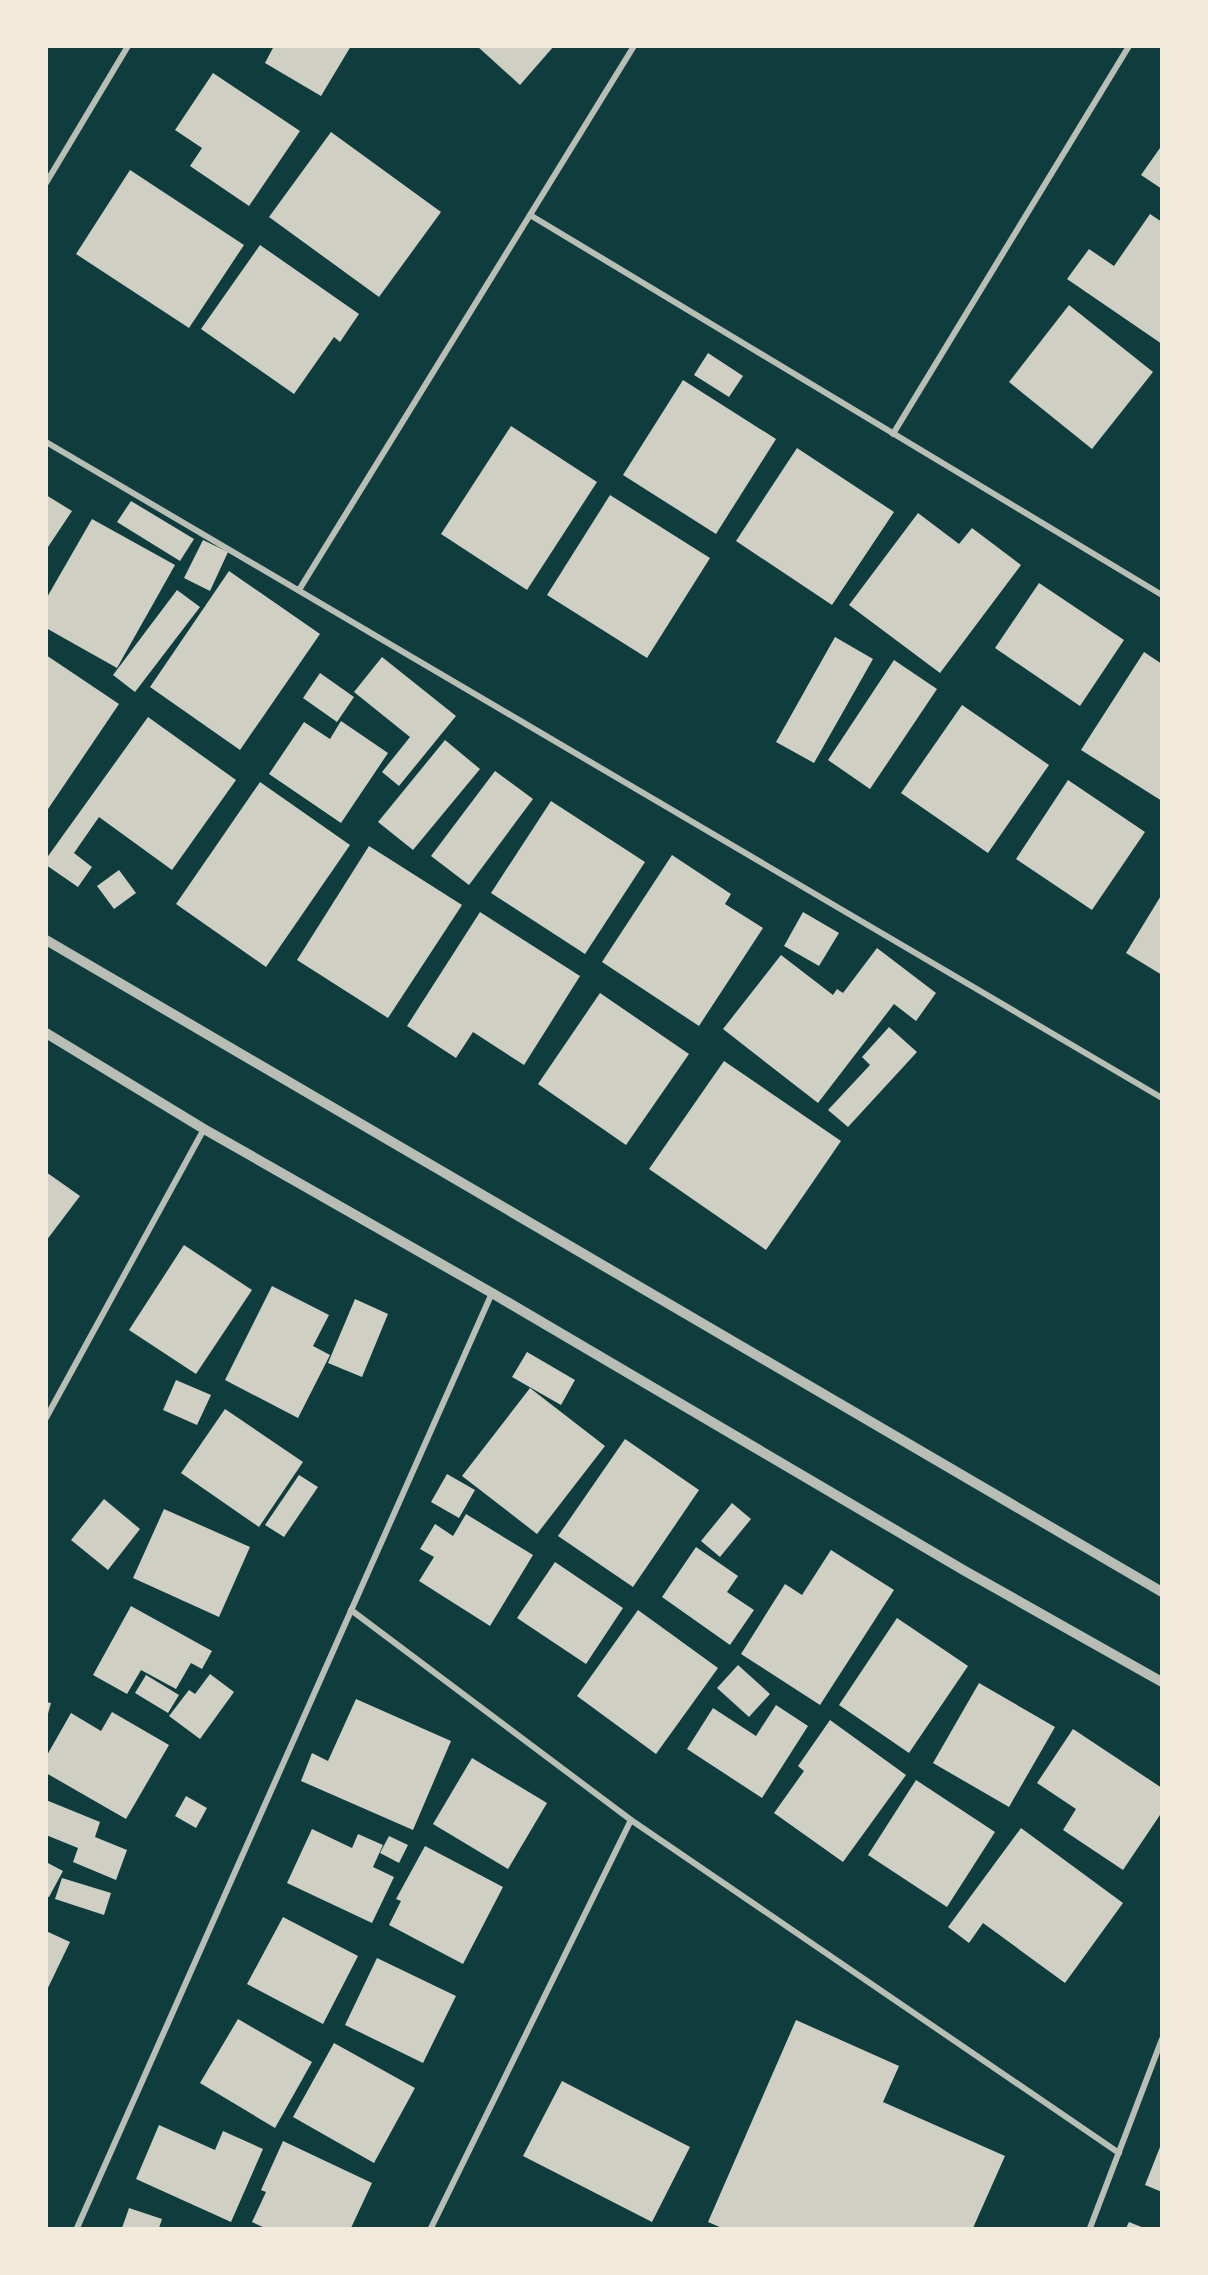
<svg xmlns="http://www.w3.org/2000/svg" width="1208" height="2275" font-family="'Varela Round',sans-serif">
<rect width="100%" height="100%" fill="#0f3d3e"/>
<g fill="#cfcfc3">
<polygon points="274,46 351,46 321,96 265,63"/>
<polygon points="477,46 554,46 520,85"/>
<polygon points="213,73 300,131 249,206 190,166 202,148 175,130"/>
<polygon points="331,132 441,212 379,297 269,217"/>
<polygon points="1160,148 1162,149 1162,189 1141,175"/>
<polygon points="130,170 244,245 189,328 76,254"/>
<polygon points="1150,214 1162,222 1162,344 1067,279 1089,249 1114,266"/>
<polygon points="260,245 359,314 340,342 334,337 294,394 201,329"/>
<polygon points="1069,305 1153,372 1092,449 1009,382"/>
<polygon points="708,353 743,376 729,397 694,375"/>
<polygon points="683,380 776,439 716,534 623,475"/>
<polygon points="511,426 597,482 527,590 441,534"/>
<polygon points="797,448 894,512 832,605 736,541"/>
<polygon points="46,495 72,511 46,550"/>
<polygon points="610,495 710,558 647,658 547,595"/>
<polygon points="131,501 194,539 180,561 117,522"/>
<polygon points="918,513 959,544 972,528 1021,565 940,673 849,605"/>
<polygon points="92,519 175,565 117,668 46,628 46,599"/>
<polygon points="203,540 228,552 210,591 184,578"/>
<polygon points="229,571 320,634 240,750 150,687"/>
<polygon points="1039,583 1124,640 1080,706 995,648"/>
<polygon points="177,590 200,607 135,692 113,675"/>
<polygon points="835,637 873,659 814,763 776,742"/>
<polygon points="1144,652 1162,664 1162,801 1081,750"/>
<polygon points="46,655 119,704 46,812"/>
<polygon points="382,657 456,716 399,786 382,772 410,737 354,692"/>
<polygon points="894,660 937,689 870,789 828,760"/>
<polygon points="320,673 354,697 337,722 303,698"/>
<polygon points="962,705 1049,765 988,853 901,793"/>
<polygon points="148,717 236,780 172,870 99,817 74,853 92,867 78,887 46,865 46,859"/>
<polygon points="341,721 388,753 341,823 269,774 304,722 330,739"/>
<polygon points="445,740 480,769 413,850 378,822"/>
<polygon points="495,771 533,799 469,885 431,856"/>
<polygon points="1068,780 1145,832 1092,910 1016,859"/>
<polygon points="260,782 350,845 266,967 176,904"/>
<polygon points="551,801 645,862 585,954 491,893"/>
<polygon points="369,846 462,905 388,1018 297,960"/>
<polygon points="672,855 731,894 725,904 763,928 699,1026 602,962"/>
<polygon points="119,870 136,893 114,909 97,886"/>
<polygon points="1162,894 1162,975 1126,953"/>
<polygon points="480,912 580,976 524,1065 473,1032 456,1058 407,1026"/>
<polygon points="803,912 839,933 819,966 784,946"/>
<polygon points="877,948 936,993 916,1021 894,1004 818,1103 723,1029 781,955 833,995 837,989 843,993"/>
<polygon points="600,993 689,1054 626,1145 538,1084"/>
<polygon points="889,1027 917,1052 848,1127 828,1110 870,1065 862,1057"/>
<polygon points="724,1061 841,1141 766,1250 649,1169"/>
<polygon points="46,1172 80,1196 46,1241"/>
<polygon points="184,1245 252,1290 196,1374 129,1330"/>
<polygon points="272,1286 329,1315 313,1346 330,1355 298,1418 225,1380"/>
<polygon points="355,1299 388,1314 362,1377 328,1363"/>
<polygon points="527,1352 575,1380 561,1405 512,1377"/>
<polygon points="176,1380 211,1395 197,1425 163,1410"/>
<polygon points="530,1388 605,1446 537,1534 462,1476"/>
<polygon points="225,1409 303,1462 259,1527 181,1473"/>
<polygon points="625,1439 699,1490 633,1587 558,1536"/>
<polygon points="447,1474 475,1490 459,1518 431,1502"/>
<polygon points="299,1475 318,1487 284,1537 265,1525"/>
<polygon points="104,1499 140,1529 108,1570 71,1540"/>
<polygon points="732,1503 751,1519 720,1557 701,1541"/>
<polygon points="164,1509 250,1547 219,1617 133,1578"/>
<polygon points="466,1514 533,1555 490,1626 419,1581 434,1557 420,1549 435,1524 453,1536"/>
<polygon points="696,1547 738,1576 727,1592 754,1610 730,1645 662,1597"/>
<polygon points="831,1550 894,1590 820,1705 741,1654 785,1584 802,1595"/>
<polygon points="555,1562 623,1608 586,1664 517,1618"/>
<polygon points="131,1606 212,1651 202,1669 191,1663 176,1689 141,1670 127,1694 93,1675"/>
<polygon points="638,1610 718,1668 656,1754 577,1696"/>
<polygon points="897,1618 968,1666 909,1753 839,1705"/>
<polygon points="738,1665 770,1694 749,1717 717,1688"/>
<polygon points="210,1674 234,1692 200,1739 169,1716 189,1690 195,1694"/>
<polygon points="146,1675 179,1695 168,1713 135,1693"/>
<polygon points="979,1683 1055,1727 1009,1807 933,1763"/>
<polygon points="356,1699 451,1741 413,1830 301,1781 312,1753 328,1761"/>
<polygon points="46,1702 51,1703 47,1717 46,1717"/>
<polygon points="776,1705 808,1726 762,1798 687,1749 713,1708 756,1736"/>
<polygon points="112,1712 169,1745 126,1819 46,1773 46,1757 71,1713 101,1731"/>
<polygon points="830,1720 906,1775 843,1862 774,1813 804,1771 798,1766"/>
<polygon points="1073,1729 1162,1788 1162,1812 1123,1870 1063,1830 1076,1809 1037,1783"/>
<polygon points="472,1758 547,1803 508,1869 433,1824"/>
<polygon points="916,1780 995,1832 947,1907 868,1855"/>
<polygon points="186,1796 207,1808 196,1828 175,1816"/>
<polygon points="46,1800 100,1822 95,1837 127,1850 116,1880 73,1862 78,1848 46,1835"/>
<polygon points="1021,1828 1123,1903 1065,1983 983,1923 969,1943 948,1927"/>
<polygon points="312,1829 352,1848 358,1834 383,1845 373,1867 394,1877 372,1923 287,1883"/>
<polygon points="389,1836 408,1845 399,1863 380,1853"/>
<polygon points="425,1846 503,1887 463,1964 389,1925 401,1901 396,1899"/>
<polygon points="46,1862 63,1871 49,1897 46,1896"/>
<polygon points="62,1878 111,1893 104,1915 55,1899"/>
<polygon points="283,1917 358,1956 323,2024 247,1984"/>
<polygon points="46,1931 70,1942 46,1992"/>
<polygon points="377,1958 456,1996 423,2063 345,2025"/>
<polygon points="238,2019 312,2062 275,2128 200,2083"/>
<polygon points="796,2020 899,2066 883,2102 1005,2156 973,2228 722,2228 708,2222"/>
<polygon points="334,2043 415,2088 374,2163 293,2117"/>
<polygon points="562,2081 690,2147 652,2222 523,2156"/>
<polygon points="159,2125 215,2150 223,2131 263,2149 231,2222 136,2179"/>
<polygon points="283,2141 372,2183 351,2228 265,2228 252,2222 266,2192 261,2190"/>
<polygon points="1162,2142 1162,2192 1145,2185"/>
<polygon points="129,2208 162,2219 159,2228 122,2228"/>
<polygon points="1129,2222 1144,2228 1126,2228"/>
</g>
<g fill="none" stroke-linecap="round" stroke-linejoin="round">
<g stroke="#b8beb3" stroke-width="6">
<polyline points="46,183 128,46"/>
<polyline points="530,215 1162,595"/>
<polyline points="893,434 1129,46"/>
<polyline points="46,442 1162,1098"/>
<polyline points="299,590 634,46"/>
<polyline points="46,1418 204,1129"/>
<polyline points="351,1610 631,1820 1119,2153"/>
<polyline points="77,2228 492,1293"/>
<polyline points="431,2228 631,1820"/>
<polyline points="1090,2228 1162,2039"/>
</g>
<g stroke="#b8beb3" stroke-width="10">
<polyline points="46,940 1162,1592"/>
<polyline points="46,1033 204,1129 492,1293 965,1571 1162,1682"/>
</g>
</g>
<rect width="1208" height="2275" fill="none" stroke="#f1e9da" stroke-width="96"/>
</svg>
